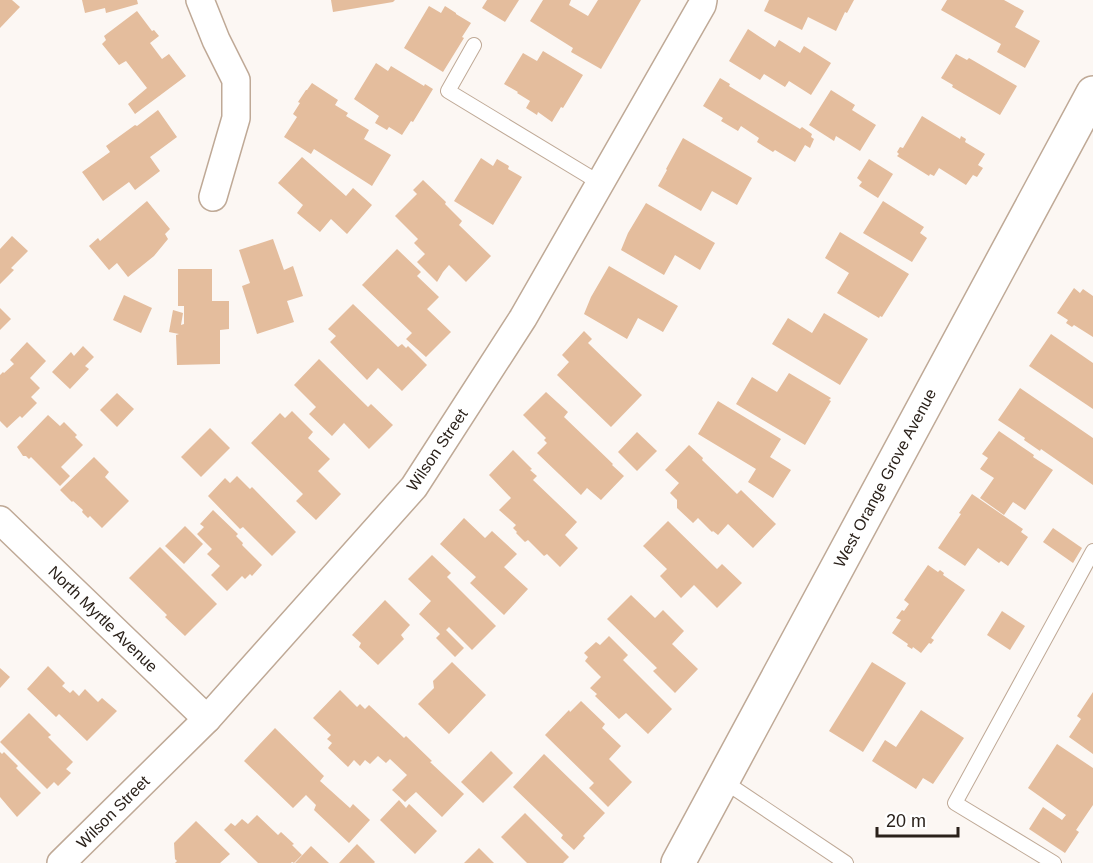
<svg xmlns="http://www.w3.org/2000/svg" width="1093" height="863" font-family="Arial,sans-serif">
<rect width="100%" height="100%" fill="#fcf7f3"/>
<g fill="#e4bd9d">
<polygon points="0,0 12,0 20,7 0,28"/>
<polygon points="82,0 137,0 138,4 106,13 105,8 85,13"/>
<polygon points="331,0 395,0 393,2 333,12"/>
<polygon points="487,0 519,0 505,22 482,8"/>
<polygon points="543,0 571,0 569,5 588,16 598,0 641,0 601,69 571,52 573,48 530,21"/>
<polygon points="769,0 854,0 847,13 845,12 836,31 808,17 802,30 764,11"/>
<polygon points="947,0 1004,0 1024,11 1015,27 1040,41 1025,68 997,52 1001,44 941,10"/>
<polygon points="429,6 441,13 445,6 456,13 456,14 471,23 462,37 464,38 443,72 404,48"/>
<polygon points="137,11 152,31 154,30 159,36 150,43 162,59 169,54 186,76 135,114 128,104 147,88 126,61 119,65 102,44 106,40 104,36"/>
<polygon points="748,29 775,47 779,40 800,53 804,46 831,63 811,95 789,81 785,87 764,74 760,80 729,61"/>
<polygon points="543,51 583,75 563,108 561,107 552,122 538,112 537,115 526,108 530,101 517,93 518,92 504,84 523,53 537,61"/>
<polygon points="956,54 967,60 969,58 1017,86 1000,115 952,87 953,85 941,78"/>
<polygon points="376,63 388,71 391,66 424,86 425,84 433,89 413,122 411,121 402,135 389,127 387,130 375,123 379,116 354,99"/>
<polygon points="720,78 730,84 729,86 800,129 802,127 812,134 811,137 814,139 810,148 805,145 795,162 775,150 773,152 757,142 759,138 741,126 738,131 721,121 723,118 703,106"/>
<polygon points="312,83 338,100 335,105 348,113 346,116 369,130 364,139 391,155 372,186 314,149 311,154 284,137 297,117 293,114 300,103 298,102 306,90 307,90"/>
<polygon points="831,90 855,105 852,110 876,125 860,151 836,136 834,141 809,125"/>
<polygon points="158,110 177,137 150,157 160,171 135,190 129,182 103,201 82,172 110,152 106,146 135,125 137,126"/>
<polygon points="922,116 960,139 961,136 966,139 965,142 985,154 978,165 983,168 977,177 973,175 966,185 939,168 934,176 930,174 929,176 897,156 899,154 897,152 900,147 903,148"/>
<polygon points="683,138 752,178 737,205 712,191 701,211 658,186 667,170 666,169"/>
<polygon points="302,157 346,196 353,188 372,205 347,234 331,219 320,232 297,213 303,205 278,183"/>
<polygon points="481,158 493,166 497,159 509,166 508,169 522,177 493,225 454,201"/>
<polygon points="869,159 893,174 878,198 859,186 862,182 857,178"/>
<polygon points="423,180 446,202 445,204 462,221 459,225 491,256 466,282 449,265 443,272 437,282 417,262 425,254 414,243 418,239 395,216 417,194 413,190"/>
<polygon points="147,201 170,229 165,234 168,239 154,256 128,277 117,263 109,270 89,246 98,238 100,241"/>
<polygon points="883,201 924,227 920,233 927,238 912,262 863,233"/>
<polygon points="646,203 715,243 700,270 675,255 664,275 621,250 628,233"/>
<polygon points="840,232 909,274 882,317 880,316 879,318 837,293 849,273 825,258"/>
<polygon points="12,236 28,251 11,268 14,270 0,284 0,249"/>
<polygon points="273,239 284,270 293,266 303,296 287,301 294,322 257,334 242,286 250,283 239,250"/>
<polygon points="397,249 421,272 417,276 439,297 427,309 451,332 426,357 406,339 412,333 362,285"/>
<polygon points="609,266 678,306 663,332 638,318 627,339 584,314 591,297"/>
<polygon points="178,269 212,269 212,301 229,301 229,329 220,330 220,364 177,365 176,335 179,334 169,332 173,310 183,313 181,325 184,324 184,306 178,306"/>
<polygon points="1074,288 1080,293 1083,289 1093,296 1093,337 1074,325 1072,327 1066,323 1068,320 1057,313"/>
<polygon points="124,295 152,308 141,333 113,320"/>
<polygon points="353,304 398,347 402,344 406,348 408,346 427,365 402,391 378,368 367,380 330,342 336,336 328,329"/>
<polygon points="0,308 11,319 0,330"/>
<polygon points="824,313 868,339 840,385 772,344 788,318 812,333"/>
<polygon points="584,331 592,339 588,343 642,395 611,427 557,375 569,362 562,355"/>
<polygon points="1051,334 1093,363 1093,409 1029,366"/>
<polygon points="27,342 46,361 30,378 40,388 31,397 37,403 22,418 20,416 7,428 0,421 0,375 3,372 4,373 14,364 10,360"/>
<polygon points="83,346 94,357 85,366 89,369 70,389 52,372 71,352 74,356"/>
<polygon points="319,359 368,407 371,404 393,425 369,449 344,423 332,436 309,414 316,407 294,385"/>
<polygon points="789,373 831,398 829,400 831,401 805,445 736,404 752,377 777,392"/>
<polygon points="1020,388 1093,438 1093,485 1041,449 1040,451 1024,440 1025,438 998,420"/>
<polygon points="546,392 568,412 564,417 613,464 612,465 624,476 601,500 587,488 581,495 537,453 547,443 544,440 546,438 523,415"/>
<polygon points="117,393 134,409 117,427 100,410"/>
<polygon points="718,401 781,439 770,457 791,470 773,498 748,482 756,469 698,434"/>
<polygon points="292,411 313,432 308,438 330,459 318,471 341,494 316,520 296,501 303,494 251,443 280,413 285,418"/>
<polygon points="48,415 60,426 64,422 77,435 75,437 83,445 61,467 70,476 60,486 31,457 29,459 26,456 23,456 17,447"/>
<polygon points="210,428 230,448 201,477 181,457"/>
<polygon points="999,431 1034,455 1033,457 1053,470 1025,510 1013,502 1004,515 980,498 994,478 980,469 988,458 982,454"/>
<polygon points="637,432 657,451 637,471 618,452"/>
<polygon points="689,445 703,458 702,460 737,494 741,490 776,524 753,548 728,524 718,535 713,531 712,532 698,518 693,523 677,508 677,500 670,493 679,483 665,470"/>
<polygon points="513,450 532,469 530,470 537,476 533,480 577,522 565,535 578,548 560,567 547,554 544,556 528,540 525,542 516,533 517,532 513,528 516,525 499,510 511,498 489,475"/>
<polygon points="94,457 109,472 105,477 129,501 102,528 90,516 88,518 82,512 83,510 73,501 72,502 60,490"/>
<polygon points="237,476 250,489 252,487 296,532 272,556 243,527 240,529 208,496 225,478 230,483"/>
<polygon points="972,494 1023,529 1021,532 1028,537 1008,566 1001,561 999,563 978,548 965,566 938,548 961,514 959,513"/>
<polygon points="213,510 238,534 236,536 243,543 242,545 262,565 252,576 250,574 245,579 242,576 227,591 211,575 220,566 207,554 212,549 197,534 204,527 200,524"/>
<polygon points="464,518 485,538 492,531 517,554 504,567 528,589 504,615 470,583 476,577 440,544"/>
<polygon points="668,521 717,569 722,564 742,583 717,608 694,585 681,598 660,576 667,569 643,546"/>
<polygon points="185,526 203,544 184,564 165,546"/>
<polygon points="1053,528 1082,548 1073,563 1043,542"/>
<polygon points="160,547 217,604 185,636 165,617 167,615 129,578"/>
<polygon points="432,555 451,573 447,577 496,626 472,650 449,627 446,630 464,648 455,657 436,638 440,634 419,614 431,601 408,579"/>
<polygon points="928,565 938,572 940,570 944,573 943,575 965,590 931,638 934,640 931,644 929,643 921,653 913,647 912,649 907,646 908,644 892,633 901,620 896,618 902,610 904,611 909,604 904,600"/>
<polygon points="631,595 655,618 663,610 684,631 672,644 698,669 675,693 653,671 657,668 607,619"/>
<polygon points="385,600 410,625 401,635 404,639 378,665 359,647 361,643 352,635"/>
<polygon points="1002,611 1025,626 1010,650 987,635"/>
<polygon points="609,636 628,655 623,660 672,709 648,734 626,713 619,719 595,696 597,694 590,688 601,677 585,661 588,657 584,653 596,642 600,645"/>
<polygon points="452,662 486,695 449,734 418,704 434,688 433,681"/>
<polygon points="872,662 906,683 863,752 829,731"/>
<polygon points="48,666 65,683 62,686 70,693 73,690 79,696 85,689 98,702 102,698 117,711 87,741 59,714 56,717 27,689"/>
<polygon points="0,668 10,677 0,688"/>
<polygon points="340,690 357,707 360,704 365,709 369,705 404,738 406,736 432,761 430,762 464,794 442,817 416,792 405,802 392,790 407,775 390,759 386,763 378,756 370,764 365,760 360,766 354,760 348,767 328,748 332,743 327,739 331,735 313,718"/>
<polygon points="1093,692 1093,754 1069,737 1081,719 1077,716"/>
<polygon points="581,701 605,724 602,728 621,746 609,759 632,782 608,807 589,788 594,783 545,735 569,710 570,712"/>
<polygon points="921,710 964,738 933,784 923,778 916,789 872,761 885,740 896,747"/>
<polygon points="29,713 51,735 48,737 73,762 66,769 71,773 58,786 54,782 47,789 0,742"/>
<polygon points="275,728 324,776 320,781 350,808 353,804 370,820 349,843 314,810 316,805 306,795 293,808 244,761"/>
<polygon points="1057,744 1093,768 1093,805 1076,830 1079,832 1065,853 1029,829 1043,807 1062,820 1066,815 1028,788"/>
<polygon points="491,751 513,773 483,803 461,782"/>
<polygon points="0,752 2,754 4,752 18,766 16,768 41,793 17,817 0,797"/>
<polygon points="544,754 605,813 583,836 585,838 574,850 561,838 563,835 513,787"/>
<polygon points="399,800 406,808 409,804 437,831 415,854 380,820"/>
<polygon points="525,813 569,857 563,863 527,863 501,837"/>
<polygon points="257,815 278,835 281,832 294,844 292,845 302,855 294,863 292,862 291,863 258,863 224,830 231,823 235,826 242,819 248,824"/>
<polygon points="196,821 230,854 220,863 175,863 177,861 175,859 174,843"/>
<polygon points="357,844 375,862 374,863 339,863"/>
<polygon points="311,846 329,863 295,863"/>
<polygon points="479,848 494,863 464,863"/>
</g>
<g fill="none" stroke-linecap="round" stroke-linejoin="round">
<defs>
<g id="service">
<polyline points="474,45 448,91 600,183"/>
<polyline points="722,780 846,863"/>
<polyline points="1054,863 955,803 1093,551"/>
</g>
<g id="minor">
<polyline points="200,0 216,40 236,80 236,118 213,197"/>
<polyline points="0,520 207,719"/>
<polyline points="61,863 207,719 414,487 523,318 702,5 703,0"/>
</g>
<polyline id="tertiary" points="678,863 1093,93"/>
</defs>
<use href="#service" stroke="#bfa996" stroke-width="16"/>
<use href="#minor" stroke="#bfa996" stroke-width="30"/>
<use href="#tertiary" stroke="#bfa996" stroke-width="36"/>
<use href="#service" stroke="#fff" stroke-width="14"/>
<use href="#minor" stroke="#fff" stroke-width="27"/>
<use href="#tertiary" stroke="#fff" stroke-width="33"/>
</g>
<g text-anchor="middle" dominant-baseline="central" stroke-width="4.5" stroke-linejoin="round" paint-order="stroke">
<g font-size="16" fill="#2a211a" stroke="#fff">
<text transform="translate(437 450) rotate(-56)">Wilson Street</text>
<text transform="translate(885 478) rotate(-62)">West Orange Grove Avenue</text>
<text transform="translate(103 619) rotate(44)">North Myrtle Avenue</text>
<text transform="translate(113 812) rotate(-45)">Wilson Street</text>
</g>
</g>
<path d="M877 827v9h81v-9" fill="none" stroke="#2a211a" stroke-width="3"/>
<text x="886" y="827" font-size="18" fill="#2a211a" stroke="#ffffff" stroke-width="4.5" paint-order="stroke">20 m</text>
</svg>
